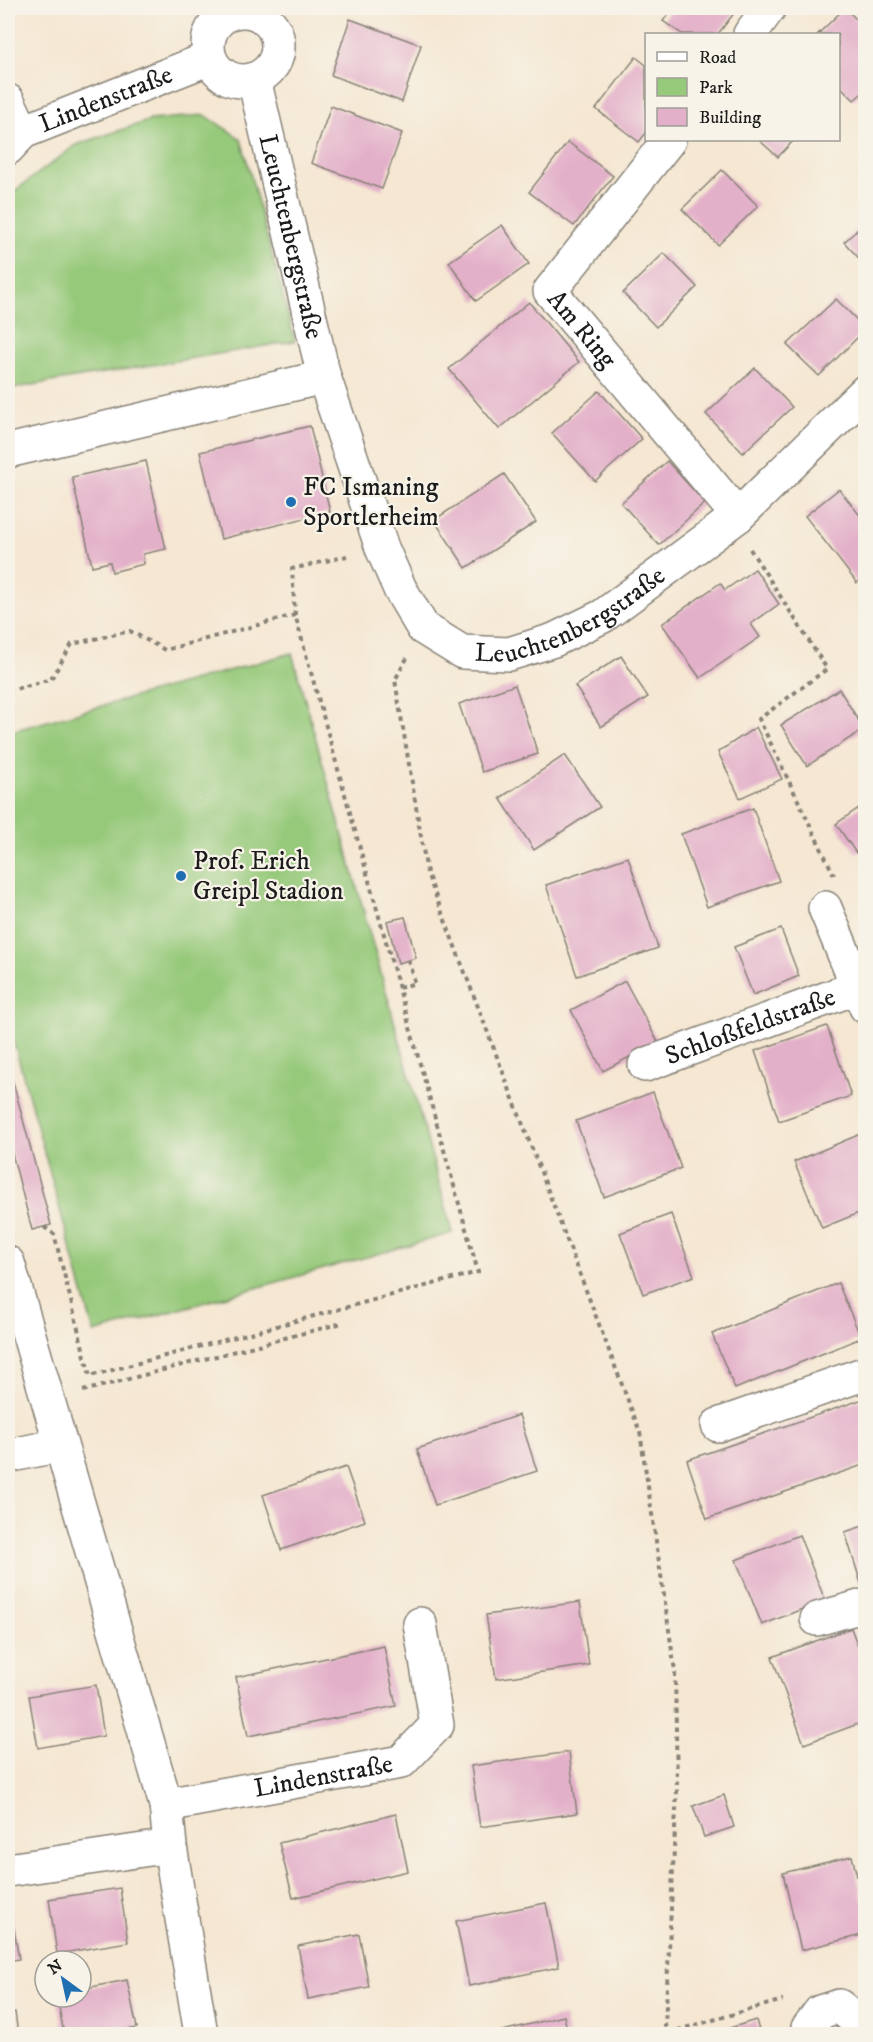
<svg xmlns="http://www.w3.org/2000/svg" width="873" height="2042" font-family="'IM FELL DW Pica',serif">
<rect width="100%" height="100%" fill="#f7f3e8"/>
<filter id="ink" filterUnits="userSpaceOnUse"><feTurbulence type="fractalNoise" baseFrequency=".0167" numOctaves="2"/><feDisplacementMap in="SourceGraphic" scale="12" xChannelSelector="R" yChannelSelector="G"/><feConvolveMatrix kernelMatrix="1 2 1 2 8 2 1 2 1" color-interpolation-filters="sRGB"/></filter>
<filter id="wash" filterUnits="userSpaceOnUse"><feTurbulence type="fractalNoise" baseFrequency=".008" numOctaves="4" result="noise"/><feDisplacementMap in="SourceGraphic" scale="24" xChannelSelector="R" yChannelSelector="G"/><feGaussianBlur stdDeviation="1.35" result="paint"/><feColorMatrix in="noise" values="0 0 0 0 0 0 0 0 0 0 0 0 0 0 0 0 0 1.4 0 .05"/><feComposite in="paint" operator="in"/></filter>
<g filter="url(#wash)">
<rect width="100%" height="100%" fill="#f5e7d2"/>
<g fill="#96c97a" stroke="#59724b" stroke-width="1.5">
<polygon points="205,115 241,139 295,341 8,389 8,196 76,145 151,120"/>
<polygon points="292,653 453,1233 94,1333 8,1021 8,732"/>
</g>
<g id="blocks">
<g fill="#e3b0c9">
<polygon points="673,8 738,8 718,34 682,34 663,21"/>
<polygon points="845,8 866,29 866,90 854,100 838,84 838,34 818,34"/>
<polygon points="350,19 421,45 402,102 331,75"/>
<polygon points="636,57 646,65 646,133 639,142 596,109"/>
<polygon points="331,106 402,133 382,189 311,163"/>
<polygon points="759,140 794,140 778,157"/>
<polygon points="568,142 613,176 574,226 529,192"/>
<polygon points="722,170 758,206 718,245 682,209"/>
<polygon points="866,222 866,266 844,242"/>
<polygon points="502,225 529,264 476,301 449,262"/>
<polygon points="664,253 697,287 656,327 623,293"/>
<polygon points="836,299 866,329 819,376 787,345"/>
<polygon points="529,302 579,362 499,429 449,369"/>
<polygon points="755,368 792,407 743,453 706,414"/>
<polygon points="599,391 642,439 595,481 552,433"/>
<polygon points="310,426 330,512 221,539 200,452"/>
<polygon points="146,461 166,549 143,554 144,564 112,572 110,562 92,566 72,477"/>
<polygon points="667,461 705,503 659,545 621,503"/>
<polygon points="504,474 536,522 466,568 434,520"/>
<polygon points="839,489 866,523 866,576 857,583 805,516"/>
<polygon points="755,569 779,604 751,624 760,637 700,678 662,624 720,583 725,590"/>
<polygon points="621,656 648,697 601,727 575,686"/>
<polygon points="515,685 538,754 482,772 459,704"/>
<polygon points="839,689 864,729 807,766 781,725"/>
<polygon points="756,727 782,779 740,798 718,752"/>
<polygon points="565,755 600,807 534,850 500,798"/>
<polygon points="866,803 866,846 856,853 836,824"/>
<polygon points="753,808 779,881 707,907 681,834"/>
<polygon points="628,857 658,948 577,976 546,885"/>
<polygon points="405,917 416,958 398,963 387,921"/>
<polygon points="781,929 799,976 753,995 734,947"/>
<polygon points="625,981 658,1042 603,1071 571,1010"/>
<polygon points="827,1026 851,1096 779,1121 755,1051"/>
<polygon points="8,1063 51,1225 32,1230 8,1138"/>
<polygon points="653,1092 681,1168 604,1197 576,1121"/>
<polygon points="863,1133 866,1139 866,1210 822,1228 794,1162"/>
<polygon points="671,1214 694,1276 643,1294 620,1233"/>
<polygon points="838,1283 861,1338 735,1389 712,1334"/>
<polygon points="866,1398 866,1464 707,1519 687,1460"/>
<polygon points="519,1415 537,1471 435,1505 417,1449"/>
<polygon points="346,1467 365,1521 281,1550 263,1495"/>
<polygon points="866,1525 866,1589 863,1590 845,1532"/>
<polygon points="799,1535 825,1600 762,1625 736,1560"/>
<polygon points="580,1602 589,1665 496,1679 486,1615"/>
<polygon points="851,1628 866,1668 866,1721 804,1744 772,1657"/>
<polygon points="384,1646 396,1706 248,1736 236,1677"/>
<polygon points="96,1685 104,1736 38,1748 29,1696"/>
<polygon points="569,1752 577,1813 480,1827 471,1766"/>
<polygon points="724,1795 734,1827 704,1837 693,1806"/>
<polygon points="396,1814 408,1871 293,1898 279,1843"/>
<polygon points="852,1856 866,1913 866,1934 801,1950 783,1873"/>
<polygon points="120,1888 128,1942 57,1954 49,1899"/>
<polygon points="546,1903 559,1967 469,1986 456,1921"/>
<polygon points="8,1905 10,1905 19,1959 8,1961"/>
<polygon points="359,1934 369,1987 308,1999 298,1946"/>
<polygon points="127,1980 137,2028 106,2034 64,2034 57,1997 81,1997 81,1989"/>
<polygon points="15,2012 18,2034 8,2034 8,2013"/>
<polygon points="564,2016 568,2034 490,2034"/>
<polygon points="756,2020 760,2034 710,2034"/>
</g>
</g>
</g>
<g filter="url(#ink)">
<use href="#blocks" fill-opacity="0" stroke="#888277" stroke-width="1.5"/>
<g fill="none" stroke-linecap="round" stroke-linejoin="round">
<defs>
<g id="minor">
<circle cx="243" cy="46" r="35"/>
<polyline points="750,34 769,8"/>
<path id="s1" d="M 254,79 L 324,377 L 382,548 L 400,589 L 423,628 L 462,652 L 509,654 L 554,640 L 603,616 L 738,516 L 866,391"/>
<polyline points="8,101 23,132"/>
<path id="s2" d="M 669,140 L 550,291 L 738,516"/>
<path id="s3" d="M 8,148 L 23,132 L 210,58"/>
<polyline points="8,451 324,377"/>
<polyline points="825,908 866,1007"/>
<path id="s4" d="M 645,1065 L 858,987"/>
<polyline points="8,1263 166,1805 170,1846 201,2034"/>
<polyline points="718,1425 866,1373"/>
<polyline points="8,1456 60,1445"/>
<polyline points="817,1619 866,1605"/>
<path id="s5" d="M 166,1805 L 401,1762 L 437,1725 L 420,1624"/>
<polyline points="8,1870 170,1846"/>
<polyline points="810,2034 808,2028 820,2012 839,2006 856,2020 861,2034"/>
</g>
</defs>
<use href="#minor" stroke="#888277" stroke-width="36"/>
<g stroke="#888277" stroke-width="4" stroke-dasharray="4.5 4.5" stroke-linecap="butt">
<polyline points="750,549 827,669 759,719 834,875"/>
<polyline points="407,658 395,680 427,873 640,1432 675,1671 677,1790 665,2026 671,2032 783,2000"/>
<polyline points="8,691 51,679 72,644 130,631 165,650 295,615"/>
<polyline points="399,988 415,983 408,960"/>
<polyline points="44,1227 54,1234 90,1376 478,1272 295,615 292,569 347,556"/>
<polyline points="83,1391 342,1323"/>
</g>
<use href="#minor" stroke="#fff" stroke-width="33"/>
</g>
</g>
<g fill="#1f6fb2" stroke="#f7f3e8" stroke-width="2">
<circle cx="291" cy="502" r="6"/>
<circle cx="181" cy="876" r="6"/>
</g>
<g text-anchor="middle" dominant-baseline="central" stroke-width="4.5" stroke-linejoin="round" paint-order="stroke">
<g font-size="26" fill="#1c1c1c" stroke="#f7f3e8">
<text stroke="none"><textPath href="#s3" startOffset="111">Lindenstraße</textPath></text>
<text stroke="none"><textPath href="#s1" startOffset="162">Leuchtenbergstraße</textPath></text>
<text stroke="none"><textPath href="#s2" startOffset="242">Am Ring</textPath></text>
<text stroke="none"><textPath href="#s1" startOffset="740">Leuchtenbergstraße</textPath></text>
<text stroke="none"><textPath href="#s4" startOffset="112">Schloßfeldstraße</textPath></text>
<text stroke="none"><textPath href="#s5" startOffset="160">Lindenstraße</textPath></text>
</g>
<g font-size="26" fill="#1c1c1c" stroke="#f7f3e8" text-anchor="start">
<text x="303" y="487">FC Ismaning<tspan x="303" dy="30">Sportlerheim</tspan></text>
<text x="193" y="861">Prof. Erich<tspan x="193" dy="30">Greipl Stadion</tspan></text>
</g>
</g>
<rect width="873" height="2042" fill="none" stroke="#f7f3e8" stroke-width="30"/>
<rect x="645" y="33" width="195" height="108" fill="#f7f3e8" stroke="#9f9d96" stroke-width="1.5"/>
<rect x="657" y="52" width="30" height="9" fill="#ffffff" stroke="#9f9d96" stroke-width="1.5"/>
<text x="699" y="63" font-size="18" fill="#1c1c1c">Road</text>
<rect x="657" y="78" width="30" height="18" fill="#96c97a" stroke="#9f9d96" stroke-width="1.5"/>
<text x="699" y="93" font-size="18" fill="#1c1c1c">Park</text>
<rect x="657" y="108" width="30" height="18" fill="#e3b0c9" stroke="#9f9d96" stroke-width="1.5"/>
<text x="699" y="123" font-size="18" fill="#1c1c1c">Building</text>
<g transform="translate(63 1979) rotate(327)"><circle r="28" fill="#f7f3e8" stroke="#9f9d96" stroke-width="1.5"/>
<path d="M0-4.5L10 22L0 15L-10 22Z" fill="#1f6fb2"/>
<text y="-9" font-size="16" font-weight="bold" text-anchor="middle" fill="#1c1c1c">N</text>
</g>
</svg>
